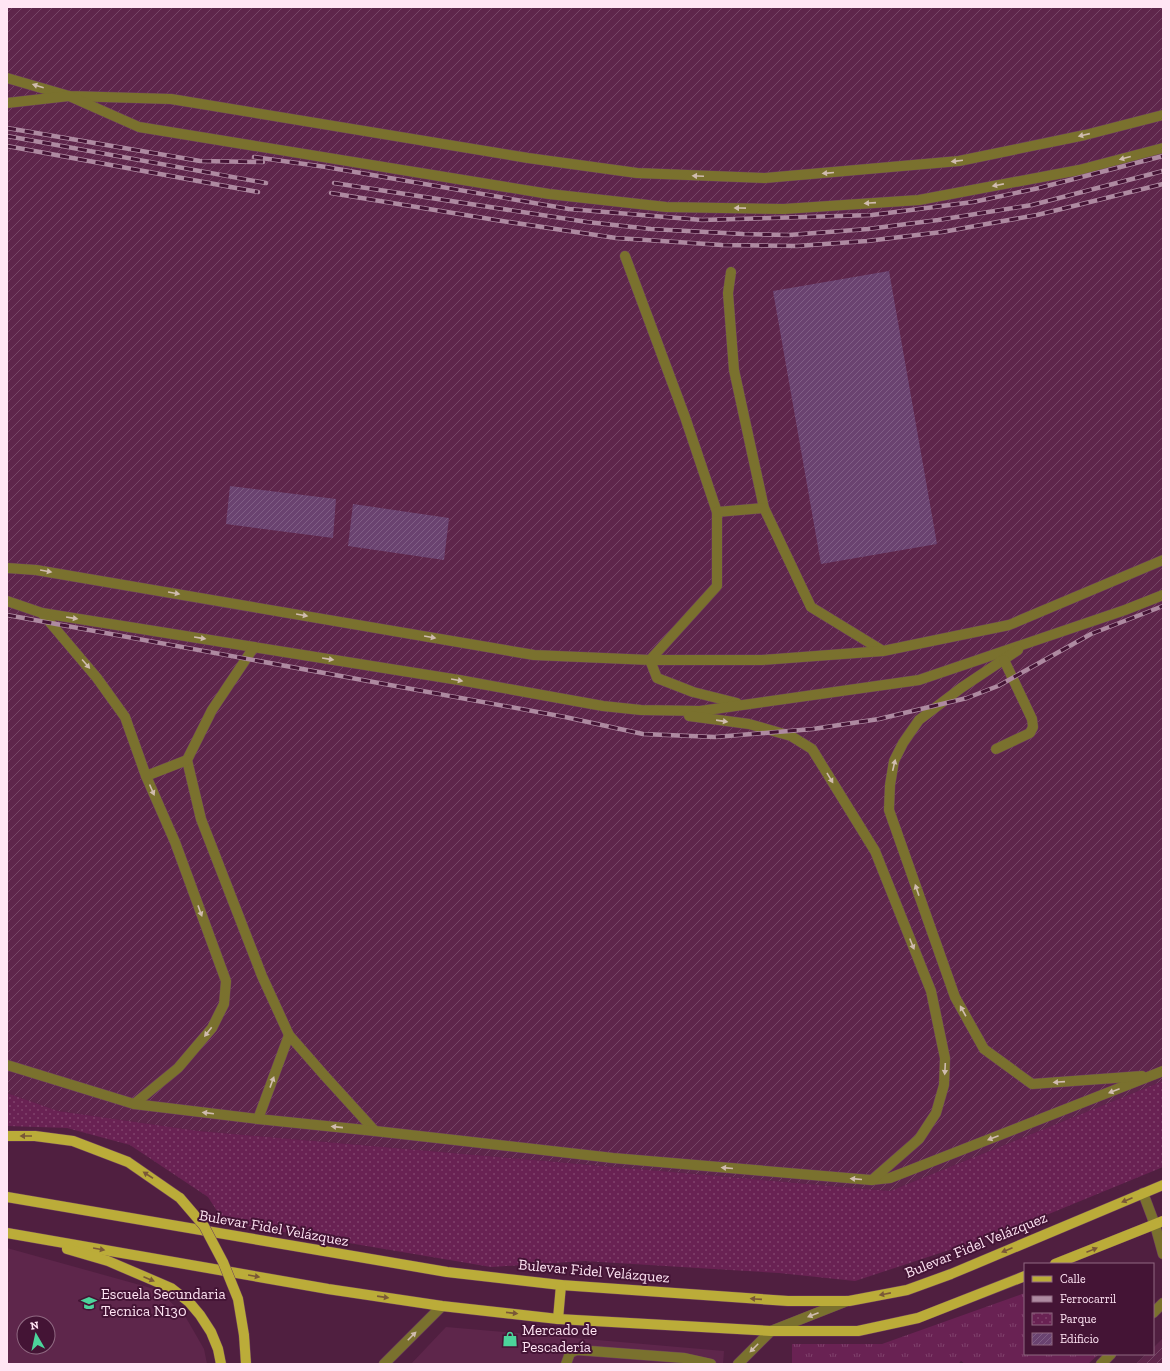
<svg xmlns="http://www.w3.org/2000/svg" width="1170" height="1371" font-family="'Zilla Slab',serif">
<defs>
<pattern id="industrial-furrows" width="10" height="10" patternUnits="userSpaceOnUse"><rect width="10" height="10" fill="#5e264b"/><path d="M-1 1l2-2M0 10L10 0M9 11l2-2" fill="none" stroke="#764566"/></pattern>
<pattern id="grass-tufts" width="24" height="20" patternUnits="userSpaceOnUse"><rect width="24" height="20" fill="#692253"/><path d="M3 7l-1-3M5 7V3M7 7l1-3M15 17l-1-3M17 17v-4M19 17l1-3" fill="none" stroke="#80426c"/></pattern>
<pattern id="park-dots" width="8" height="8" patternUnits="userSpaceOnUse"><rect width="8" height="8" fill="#692253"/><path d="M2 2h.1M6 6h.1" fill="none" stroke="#80426c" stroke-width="1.8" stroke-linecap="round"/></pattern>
<pattern id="building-hatch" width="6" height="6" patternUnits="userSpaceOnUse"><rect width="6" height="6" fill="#6a4370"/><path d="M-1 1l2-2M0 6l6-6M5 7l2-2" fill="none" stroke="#805e85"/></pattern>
</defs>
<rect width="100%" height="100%" fill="#501f40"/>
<g fill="#5e264b" fill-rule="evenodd">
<path d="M 7,1248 L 158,1290 L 185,1316 L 204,1349 L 207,1364 L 7,1364 ZM 24,1323 L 48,1323 L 48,1347 L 24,1347 Z"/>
<polygon points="446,1327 724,1351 723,1364 411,1364"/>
</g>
<g fill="url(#industrial-furrows)">
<polygon points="7,7 1163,7 1163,1081 890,1191 199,1131 58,1111 7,1093"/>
<polygon points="1163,1338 1163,1364 1136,1364 1146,1354 1153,1354 1153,1348"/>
</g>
<polygon fill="url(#grass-tufts)" points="1025,1293 1025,1354 1099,1354 1088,1364 965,1364 961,1361 958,1364 792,1364 792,1344 882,1344"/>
<polygon fill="url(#park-dots)" points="1163,1081 1163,1167 1010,1230 855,1281 779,1273 584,1261 491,1267 224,1222 208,1197 130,1145 67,1128 7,1126 7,1093 58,1111 199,1131 890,1191"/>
<g fill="url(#building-hatch)">
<polygon points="889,271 937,544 821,564 773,291"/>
<polygon points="230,486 336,499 333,538 226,524"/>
<polygon points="353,504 449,518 444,560 348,546"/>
</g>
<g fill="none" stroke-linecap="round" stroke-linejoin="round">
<defs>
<g id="minor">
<polyline points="7,78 69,96 171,99 528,158 637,173 765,178 959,161 1085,135 1163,115"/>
<polyline points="7,103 69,96 139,127 549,194 666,207 784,209 919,200 1079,170 1163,148"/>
<polyline points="625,256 685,417 717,512 717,586 650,660 657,678 693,692 737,703"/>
<polyline points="731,272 728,293 734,370 764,508 811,607 883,651"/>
<polyline points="717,512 764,508"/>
<polyline points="7,568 36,570 534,655 650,660 762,660 883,651 1009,625 1163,560"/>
<polyline points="7,601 42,613 459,680 603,706 641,710 700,711 919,680 1125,610 1163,595"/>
<polyline points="254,647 212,710 187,760 201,819 262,976 289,1035 324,1075 375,1131 613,1158 871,1180 890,1178 1163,1071"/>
<polyline points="1018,650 961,688 919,720 903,743 894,761 890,785 889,810 955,997 984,1049 1032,1084 1142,1076"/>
<polyline points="689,716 749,724 791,736 812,749 875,851 931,991 945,1058 944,1085 936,1113 919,1139 872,1180"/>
<polyline points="996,749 1030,733 1033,727 1032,719 1004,660"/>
<polyline points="146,776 187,760"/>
<polyline points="7,1065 134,1104 178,1068 212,1028 224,1004 226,981 175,842 146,776 125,717 97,678 42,613"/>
<polyline points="134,1104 258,1119 375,1131"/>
<polyline points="258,1119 289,1035"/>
<polyline points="1143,1193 1155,1225 1163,1254"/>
<polyline points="1153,1313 1163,1303"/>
<polyline points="384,1364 442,1306"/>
<polyline points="566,1364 570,1353 577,1350 684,1358 711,1364"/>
<polyline points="738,1364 771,1331 847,1301"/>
<polyline points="1101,1364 1111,1354"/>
</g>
<g id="major">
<polyline points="7,1136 35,1136 73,1141 128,1162 180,1198"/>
<polyline points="7,1197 447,1272 561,1285 788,1301 849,1301 907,1290 951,1274 1163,1185"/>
<polyline points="7,1233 328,1289 442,1306 558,1319 771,1331 858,1331 918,1318 1025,1276"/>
<polyline points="67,1249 108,1261 171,1288 189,1302 200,1315 211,1332 218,1349 221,1364"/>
<polyline points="1055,1264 1163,1221"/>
<polyline points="558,1319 561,1285"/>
<polyline points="244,1335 246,1364"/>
</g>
</defs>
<use href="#minor" stroke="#6c3f5d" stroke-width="11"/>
<use href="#major" stroke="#6c3f5d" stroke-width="11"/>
<use href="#minor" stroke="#7a712e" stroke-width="10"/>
<use href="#major" stroke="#bbac39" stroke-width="10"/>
<defs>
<g id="rail">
<polyline points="7,128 200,161 263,162"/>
<polyline points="7,136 266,183"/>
<polyline points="7,146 258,192"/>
<polyline points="254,157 326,167 569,209 702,220 872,215 973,202 1039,188 1163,156"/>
<polyline points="334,183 587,222 651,229 743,234 789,235 868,229 938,220 1032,205 1163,171"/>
<polyline points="331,193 502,221 616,238 722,245 797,246 867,241 942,232 1037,215 1163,184"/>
<polyline points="7,615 565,717 643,734 715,737 813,729 879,719 967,698 998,686 1091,634 1163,606"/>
</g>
</defs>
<use href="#rail" stroke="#ae8aa1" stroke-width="4.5"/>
<use href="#rail" stroke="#441435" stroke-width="3" stroke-dasharray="9" stroke-linecap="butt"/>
<defs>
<polyline id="major-bridge" points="180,1198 204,1226 223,1262 238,1299 244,1335"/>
</defs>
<use href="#major-bridge" stroke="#6c3f5d" stroke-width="11" stroke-linecap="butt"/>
<use href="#major-bridge" stroke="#bbac39" stroke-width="10"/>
</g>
<defs><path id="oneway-solid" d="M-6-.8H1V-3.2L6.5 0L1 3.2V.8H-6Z"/></defs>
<g fill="#d0bcaf">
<use href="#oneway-solid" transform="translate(38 86) rotate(-163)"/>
<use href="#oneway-solid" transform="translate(1084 135) rotate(167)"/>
<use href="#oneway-solid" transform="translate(1125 158) rotate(165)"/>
<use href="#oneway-solid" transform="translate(957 161) rotate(173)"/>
<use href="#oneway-solid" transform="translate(828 173) rotate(175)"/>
<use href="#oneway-solid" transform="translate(698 176) rotate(-178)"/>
<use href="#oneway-solid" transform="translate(998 185) rotate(169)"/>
<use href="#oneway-solid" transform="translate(870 203) rotate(176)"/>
<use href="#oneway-solid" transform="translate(740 208) rotate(-179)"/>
<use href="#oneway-solid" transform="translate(46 571) rotate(10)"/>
<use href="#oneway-solid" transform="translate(174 593) rotate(10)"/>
<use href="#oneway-solid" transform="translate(302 615) rotate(10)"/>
<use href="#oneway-solid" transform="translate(72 618) rotate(9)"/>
<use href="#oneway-solid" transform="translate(430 637) rotate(10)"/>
<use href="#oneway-solid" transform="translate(200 638) rotate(9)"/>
<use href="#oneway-solid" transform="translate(328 659) rotate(9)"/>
<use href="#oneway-solid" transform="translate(86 664) rotate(49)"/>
<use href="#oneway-solid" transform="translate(457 680) rotate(10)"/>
<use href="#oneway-solid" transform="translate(722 721) rotate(8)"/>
<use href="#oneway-solid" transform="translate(894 765) rotate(-77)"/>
<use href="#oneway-solid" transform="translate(830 778) rotate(59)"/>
<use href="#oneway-solid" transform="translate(152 790) rotate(66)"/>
<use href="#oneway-solid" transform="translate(917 890) rotate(-109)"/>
<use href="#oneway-solid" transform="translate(200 911) rotate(70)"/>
<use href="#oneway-solid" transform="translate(912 944) rotate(68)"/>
<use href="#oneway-solid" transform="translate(963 1011) rotate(-119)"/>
<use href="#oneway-solid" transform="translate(208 1032) rotate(128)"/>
<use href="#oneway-solid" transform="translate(945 1069) rotate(93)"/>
<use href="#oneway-solid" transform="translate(272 1082) rotate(-70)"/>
<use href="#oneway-solid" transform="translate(1059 1082) rotate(176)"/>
<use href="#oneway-solid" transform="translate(1114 1091) rotate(159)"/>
<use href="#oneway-solid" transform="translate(208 1113) rotate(-173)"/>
<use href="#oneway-solid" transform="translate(337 1127) rotate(-174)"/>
<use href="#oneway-solid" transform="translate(993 1138) rotate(159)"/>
<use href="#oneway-solid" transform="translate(727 1168) rotate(-175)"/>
<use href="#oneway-solid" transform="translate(856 1179) rotate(-175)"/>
<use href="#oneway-solid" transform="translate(813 1315) rotate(159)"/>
<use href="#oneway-solid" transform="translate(412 1336) rotate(-45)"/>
<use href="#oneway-solid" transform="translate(754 1348) rotate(135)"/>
</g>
<g fill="#7a5837">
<use href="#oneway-solid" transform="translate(26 1136) rotate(180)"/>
<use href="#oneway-solid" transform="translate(148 1175) rotate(-147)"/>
<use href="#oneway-solid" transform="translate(1127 1200) rotate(157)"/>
<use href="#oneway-solid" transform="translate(99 1249) rotate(10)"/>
<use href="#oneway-solid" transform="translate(1007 1250) rotate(157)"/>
<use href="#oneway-solid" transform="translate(1092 1250) rotate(-22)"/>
<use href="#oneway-solid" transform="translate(254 1276) rotate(10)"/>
<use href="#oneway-solid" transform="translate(149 1279) rotate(23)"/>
<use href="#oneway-solid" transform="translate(885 1294) rotate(169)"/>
<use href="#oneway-solid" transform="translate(383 1297) rotate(8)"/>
<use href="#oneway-solid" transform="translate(756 1299) rotate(-176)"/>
<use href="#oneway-solid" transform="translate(512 1313) rotate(6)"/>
</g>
<defs>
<symbol id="school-bare" viewBox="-9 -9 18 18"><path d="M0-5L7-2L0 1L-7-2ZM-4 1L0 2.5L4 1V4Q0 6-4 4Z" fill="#4cd49b" stroke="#441435" stroke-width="2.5" paint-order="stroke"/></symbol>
<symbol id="shop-bare" viewBox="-9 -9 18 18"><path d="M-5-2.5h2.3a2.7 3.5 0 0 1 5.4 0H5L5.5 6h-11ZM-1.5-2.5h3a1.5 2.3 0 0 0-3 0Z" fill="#4cd49b" stroke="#441435" stroke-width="2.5" paint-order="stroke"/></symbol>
</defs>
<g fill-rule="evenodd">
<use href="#school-bare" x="78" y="1292" width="22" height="22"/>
<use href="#shop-bare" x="499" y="1328" width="22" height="22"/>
</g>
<g text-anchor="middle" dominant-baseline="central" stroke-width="4" stroke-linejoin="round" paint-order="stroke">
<g font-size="15" fill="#ffe5f4" stroke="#441435">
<text transform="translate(274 1228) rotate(10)">Bulevar Fidel Velázquez</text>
<text transform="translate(976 1245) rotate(-22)">Bulevar Fidel Velázquez</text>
<text transform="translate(594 1271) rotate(5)">Bulevar Fidel Velázquez</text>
</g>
<g font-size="15" fill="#ffe5f4" stroke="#441435" text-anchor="start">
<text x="101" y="1294">Escuela Secundaria<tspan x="101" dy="17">Tecnica N130</tspan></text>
<text x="522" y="1330">Mercado de<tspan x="522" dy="17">Pescadería</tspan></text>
</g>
</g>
<rect width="1170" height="1371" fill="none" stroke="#ffe5f4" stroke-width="16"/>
<rect x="1024" y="1263" width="130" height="92" fill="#441435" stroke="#8f6881"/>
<rect x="1032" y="1276" width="20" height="6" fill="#bbac39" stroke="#8f6881"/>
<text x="1060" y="1283" font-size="12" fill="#ffe5f4">Calle</text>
<rect x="1032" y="1296" width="20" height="6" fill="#ae8aa1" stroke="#8f6881"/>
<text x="1060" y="1303" font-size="12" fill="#ffe5f4">Ferrocarril</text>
<rect x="1032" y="1313" width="20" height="12" fill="url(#park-dots)" stroke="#8f6881"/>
<text x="1060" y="1323" font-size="12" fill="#ffe5f4">Parque</text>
<rect x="1032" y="1333" width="20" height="12" fill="url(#building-hatch)" stroke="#8f6881"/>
<text x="1060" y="1343" font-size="12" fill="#ffe5f4">Edificio</text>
<g transform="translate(36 1335) rotate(351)"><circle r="19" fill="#441435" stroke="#8f6881"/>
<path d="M0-3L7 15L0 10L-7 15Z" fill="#4cd49b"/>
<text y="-6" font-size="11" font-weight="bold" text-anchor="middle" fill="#ffe5f4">N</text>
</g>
</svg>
